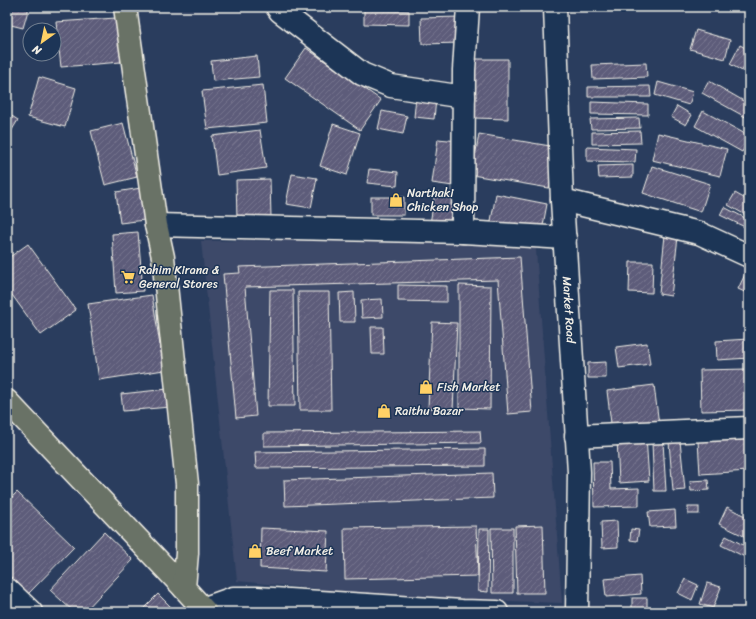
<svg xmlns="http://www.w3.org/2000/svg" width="756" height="619" font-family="Sriracha,sans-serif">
<defs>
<pattern id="building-hatch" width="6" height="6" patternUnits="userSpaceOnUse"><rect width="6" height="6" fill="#5d5b7a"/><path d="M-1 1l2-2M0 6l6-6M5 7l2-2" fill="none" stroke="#75738d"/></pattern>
</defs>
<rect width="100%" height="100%" fill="#2a3d5e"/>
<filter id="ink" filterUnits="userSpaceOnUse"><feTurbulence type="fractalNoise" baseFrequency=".025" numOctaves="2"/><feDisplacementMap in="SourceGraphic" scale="8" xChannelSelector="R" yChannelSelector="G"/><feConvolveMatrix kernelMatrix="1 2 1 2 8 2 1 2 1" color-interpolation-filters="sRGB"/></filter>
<g filter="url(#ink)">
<polygon fill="#3d4969" points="535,237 562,603 402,597 237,581 201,241"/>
<g fill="url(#building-hatch)" stroke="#f4f1e8">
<polygon points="7,7 29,7 23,28 7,24"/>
<polygon points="364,10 409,11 409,25 364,24"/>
<polygon points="460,17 461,43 422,44 421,18"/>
<polygon points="116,18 121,62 61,67 56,22"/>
<polygon points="696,30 730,40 725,59 690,49"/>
<polygon points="740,45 749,50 749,58 742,71 730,64"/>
<polygon points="306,48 381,100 360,130 285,78"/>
<polygon points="257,56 259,77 213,81 211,61"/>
<polygon points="474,59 508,59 508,119 474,118"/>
<polygon points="646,63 647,77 593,79 592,65"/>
<polygon points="39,77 76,88 65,127 28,117"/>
<polygon points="709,81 749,104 749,119 702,93"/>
<polygon points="658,82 693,92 689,105 655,95"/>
<polygon points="263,85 267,123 207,129 202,91"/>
<polygon points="650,86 651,97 588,97 588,87"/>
<polygon points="416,97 436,99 434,119 414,117"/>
<polygon points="591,102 648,104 648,115 591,114"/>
<polygon points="677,106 692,115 686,125 671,117"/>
<polygon points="382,111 407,116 403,134 378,129"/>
<polygon points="703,111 749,136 749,140 742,152 695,126"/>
<polygon points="7,113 18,120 7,138"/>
<polygon points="639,118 640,128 591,129 590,119"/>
<polygon points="123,123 137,177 105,185 91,131"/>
<polygon points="333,124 360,133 347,175 320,166"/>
<polygon points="260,130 266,168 217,175 212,136"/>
<polygon points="640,131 641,143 592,144 592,132"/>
<polygon points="658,133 727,149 720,176 652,160"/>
<polygon points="479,134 556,147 549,188 472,175"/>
<polygon points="438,139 458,141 453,186 432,183"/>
<polygon points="587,147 636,149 635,162 587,161"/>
<polygon points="633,165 633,177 599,178 598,166"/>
<polygon points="652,166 710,184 701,212 643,193"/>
<polygon points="369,169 398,172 397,186 367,183"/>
<polygon points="292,174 317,178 311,208 286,204"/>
<polygon points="270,179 271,218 237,219 236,180"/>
<polygon points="141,188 145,220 120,223 116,192"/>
<polygon points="435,192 454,195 449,227 430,224"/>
<polygon points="735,193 749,201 749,217 728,205"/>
<polygon points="496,194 547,204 541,236 490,226"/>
<rect x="371" y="197" width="33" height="18"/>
<polygon points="724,207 749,220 749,229 720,215"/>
<polygon points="138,232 143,291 116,293 112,234"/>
<polygon points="665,235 678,237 671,296 659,294"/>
<polygon points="28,244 76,310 41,335 7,288 7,259"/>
<polygon points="520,257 532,412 508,414 498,280 245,287 256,416 236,418 223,274 240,273 239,267"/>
<polygon points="630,262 653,262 652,293 629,292"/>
<polygon points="749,266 749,294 738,289"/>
<polygon points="398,285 447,286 447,302 398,301"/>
<polygon points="459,285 491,286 490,409 459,408"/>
<polygon points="270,290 293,290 295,406 268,406"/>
<polygon points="298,292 329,292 331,410 300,410"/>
<polygon points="354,292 355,322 340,322 339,293"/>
<polygon points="152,295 164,370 99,380 88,304"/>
<polygon points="382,299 383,317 362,318 361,300"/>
<polygon points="432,322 457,323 453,410 428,408"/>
<polygon points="371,327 383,327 384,354 372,354"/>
<polygon points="749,339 749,358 717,360 716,341"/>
<polygon points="647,343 650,364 619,368 616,347"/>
<polygon points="606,362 606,378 588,378 588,363"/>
<polygon points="748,369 749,410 701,411 700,370"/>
<polygon points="654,385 659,425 612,431 607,391"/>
<polygon points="168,389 170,407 123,411 121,394"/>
<polygon points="480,431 481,443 264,446 264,433"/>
<polygon points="646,437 649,481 619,483 617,438"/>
<polygon points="749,439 749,471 700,474 698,441"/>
<polygon points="680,441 685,490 673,491 669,442"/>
<polygon points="652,442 663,442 666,491 654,491"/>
<polygon points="485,449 485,466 256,468 255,452"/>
<polygon points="593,462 610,462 611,489 639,488 639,506 594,507"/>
<polygon points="492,473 493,498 285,506 284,480"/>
<polygon points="708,480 709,490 691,491 690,481"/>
<polygon points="17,492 74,547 28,594 7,574 7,502"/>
<rect x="688" y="507" width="11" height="7"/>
<polygon points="727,507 749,518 749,531 746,537 719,524"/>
<polygon points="675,510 676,526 650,527 648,512"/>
<polygon points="617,521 618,547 602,548 601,522"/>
<polygon points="543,525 545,593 517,593 515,526"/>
<polygon points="476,526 478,576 345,579 344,528"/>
<polygon points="261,528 328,531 326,572 260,568"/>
<polygon points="491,528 513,528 513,593 492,593"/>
<polygon points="479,529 489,529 488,592 478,591"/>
<polygon points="631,529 639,530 637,541 630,540"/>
<polygon points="104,532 133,560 84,612 74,612 50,590"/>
<polygon points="726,536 749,548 749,559 721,545"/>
<polygon points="640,576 641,594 606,597 604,579"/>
<polygon points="685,579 698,585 692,600 678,593"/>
<polygon points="707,583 721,587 713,608 700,604"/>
<polygon points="158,594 176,612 140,612"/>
<rect x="632" y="598" width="15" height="12"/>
</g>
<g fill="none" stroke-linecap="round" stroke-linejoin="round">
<defs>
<g id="minor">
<polyline points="277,7 280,11 362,74 391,86 464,97"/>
<polyline points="562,200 699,233 749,256"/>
<polyline points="156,225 463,232 565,238"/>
<polyline points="463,232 464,70 468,7"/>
<polyline points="576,436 749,428"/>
<polyline points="7,589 31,612"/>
<polyline points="202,609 233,598 257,598 462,611 497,612"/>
</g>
<g id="tertiary">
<path id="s1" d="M 555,7 L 562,200 L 579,472 L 577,612"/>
</g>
<polyline id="primary" points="7,401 184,588"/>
<polyline id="trunk" points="125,7 156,225 163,257 187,484 187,553 184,588 206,612"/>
</defs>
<use href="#minor" stroke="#f4f1e8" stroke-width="25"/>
<use href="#tertiary" stroke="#f4f1e8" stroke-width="25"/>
<use href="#primary" stroke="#f4f1e8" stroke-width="25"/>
<use href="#trunk" stroke="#f4f1e8" stroke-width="25"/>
<use href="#minor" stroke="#1d3557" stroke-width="22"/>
<use href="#tertiary" stroke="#1d3557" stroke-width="22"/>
<use href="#primary" stroke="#697266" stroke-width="22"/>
<use href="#trunk" stroke="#697266" stroke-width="22"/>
</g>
</g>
<defs>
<symbol id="shop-bare" viewBox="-9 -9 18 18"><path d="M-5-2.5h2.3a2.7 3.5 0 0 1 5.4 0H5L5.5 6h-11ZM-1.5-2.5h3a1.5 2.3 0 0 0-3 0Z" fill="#ffd166" stroke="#1d3557" stroke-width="2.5" paint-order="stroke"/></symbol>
<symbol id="supermarket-bare" viewBox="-9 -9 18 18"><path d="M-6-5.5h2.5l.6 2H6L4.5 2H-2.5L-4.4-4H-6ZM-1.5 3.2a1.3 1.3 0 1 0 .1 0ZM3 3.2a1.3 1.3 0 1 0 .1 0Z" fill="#ffd166" stroke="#1d3557" stroke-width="2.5" paint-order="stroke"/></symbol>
</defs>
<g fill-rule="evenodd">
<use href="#shop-bare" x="386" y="190" width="20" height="20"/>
<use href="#supermarket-bare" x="118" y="267" width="20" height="20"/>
<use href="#shop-bare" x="416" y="377" width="20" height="20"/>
<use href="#shop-bare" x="374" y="401" width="20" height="20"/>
<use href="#shop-bare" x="245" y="541" width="20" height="20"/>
</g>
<g text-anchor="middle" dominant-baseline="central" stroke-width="3" stroke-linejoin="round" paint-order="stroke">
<g font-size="12" fill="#f4f1e8" stroke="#1d3557" text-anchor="start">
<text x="407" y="193">Narthaki<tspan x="407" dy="14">Chicken Shop</tspan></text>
<text x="139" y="270">Rahim Kirana &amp;<tspan x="139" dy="14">General Stores</tspan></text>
<text x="437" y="387">Fish Market</text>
<text x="395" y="411">Raithu Bazar</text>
<text x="266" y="551">Beef Market</text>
</g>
<g font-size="12" fill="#f4f1e8" stroke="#1d3557">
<text stroke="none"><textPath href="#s1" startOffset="303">Market Road</textPath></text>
</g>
</g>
<rect width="756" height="619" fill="none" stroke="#1d3557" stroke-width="24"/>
<rect x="12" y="12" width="732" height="595" fill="none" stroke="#f4f1e8" stroke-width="1.5" filter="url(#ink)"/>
<g transform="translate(42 42) rotate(213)"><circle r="19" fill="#1d3557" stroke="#738091"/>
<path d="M0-3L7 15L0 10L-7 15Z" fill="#ffd166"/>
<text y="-6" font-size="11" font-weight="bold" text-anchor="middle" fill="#f4f1e8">N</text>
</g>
</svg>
